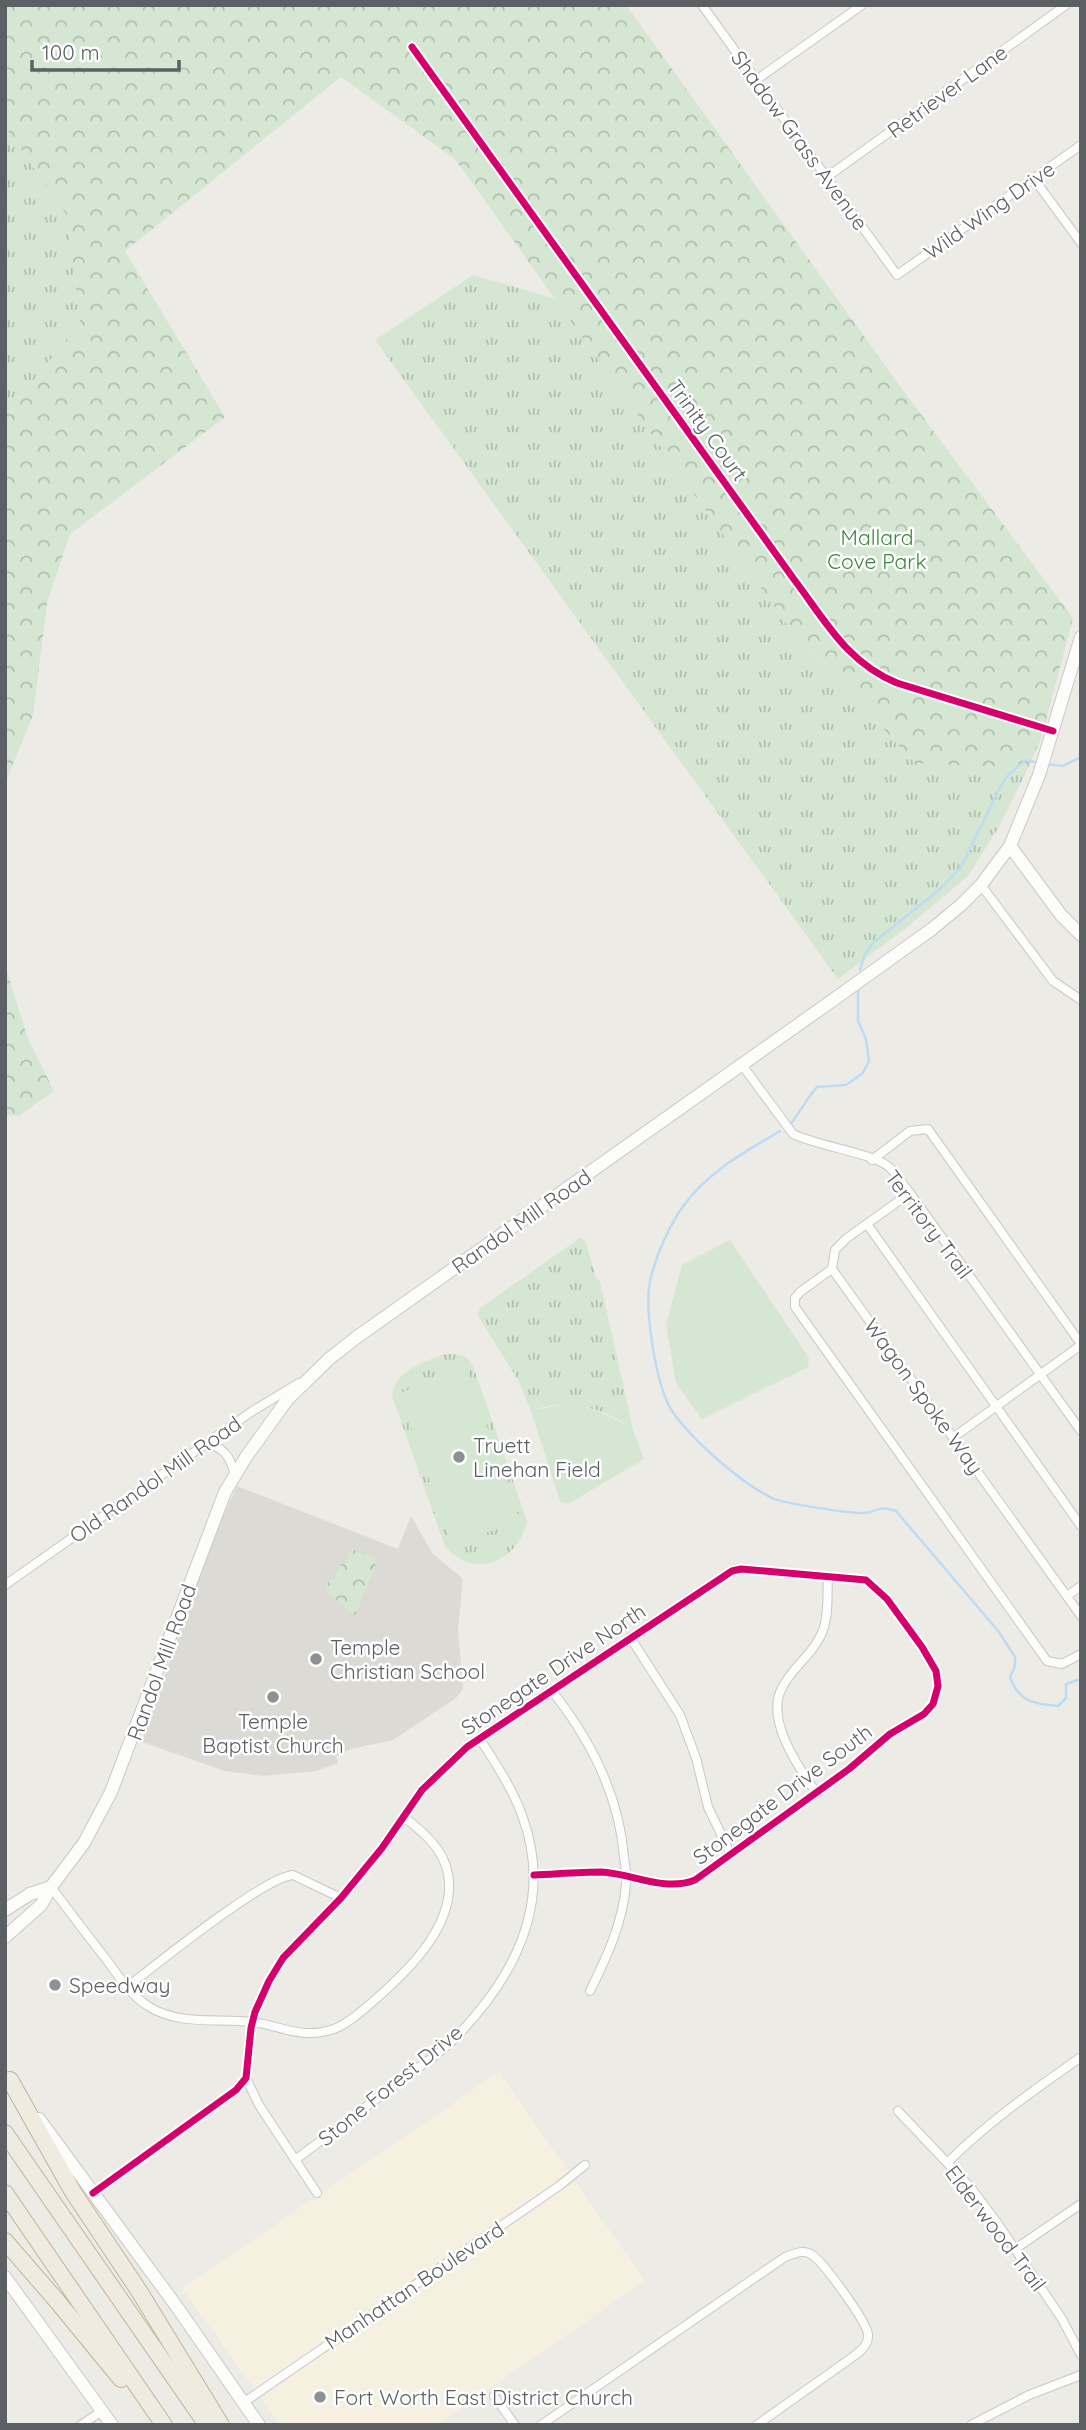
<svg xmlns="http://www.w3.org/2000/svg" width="1086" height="2430" font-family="Quicksand,sans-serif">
<defs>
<pattern id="grass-tufts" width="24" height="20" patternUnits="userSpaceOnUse" patternTransform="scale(1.75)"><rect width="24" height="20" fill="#d5e7d2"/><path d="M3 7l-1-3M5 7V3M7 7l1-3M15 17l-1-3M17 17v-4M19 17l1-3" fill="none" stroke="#b0bfae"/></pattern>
<pattern id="forest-crowns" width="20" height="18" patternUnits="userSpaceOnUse" patternTransform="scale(1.75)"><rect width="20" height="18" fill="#d5e7d2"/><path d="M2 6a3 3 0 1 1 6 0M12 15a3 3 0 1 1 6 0" fill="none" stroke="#b0bfae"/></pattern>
</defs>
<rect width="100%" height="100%" fill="#ecebe6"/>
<polygon fill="#f5f0e0" points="499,2072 645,2281 437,2425 280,2425 182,2288"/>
<polygon fill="#dcdad5" points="237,1486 398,1549 411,1516 433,1554 463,1579 458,1630 463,1689 456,1698 393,1740 351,1749 336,1756 338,1763 316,1771 263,1776 225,1771 142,1742 194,1591 224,1514"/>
<g fill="url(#grass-tufts)">
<polygon points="5,126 68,217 80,322 47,364 35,393 5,403"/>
<polygon points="473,275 557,299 789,627 915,763 1028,768 1000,825 968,876 905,929 838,979 375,340"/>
<path d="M 580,1238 L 585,1240 L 596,1278 L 600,1281 L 633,1430 C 606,1408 565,1397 531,1411 L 518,1380 L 478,1316 L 480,1308 Z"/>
<path d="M 445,1354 C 458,1354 466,1354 473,1366 L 527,1521 C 519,1561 474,1581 445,1546 L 392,1396 C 395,1370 424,1362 445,1354 Z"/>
</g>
<g fill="url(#forest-crowns)">
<polygon points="5,5 626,5 899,385 1073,618 1041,739 1028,768 915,763 789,627 455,159 341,77 125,251 225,417 70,534 47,603 33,715 5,784 5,403 35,392 47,364 80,322 68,217 5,126"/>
<polygon points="5,965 28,1039 54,1091 19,1116 5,1115"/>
<polygon points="351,1549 378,1559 355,1616 325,1590 329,1579 335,1579 341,1564 345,1565"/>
</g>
<g fill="#d5e7d2">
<polygon points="730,1240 809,1358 808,1367 702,1419 676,1383 666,1325 682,1265"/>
<polygon points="467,1369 520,1521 452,1545 399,1393"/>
<path d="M 564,1404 C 589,1405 608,1416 630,1427 L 633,1430 L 644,1459 L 568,1504 L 560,1501 L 531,1411 Z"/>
</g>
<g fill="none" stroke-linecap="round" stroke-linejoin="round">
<g stroke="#bcdcf4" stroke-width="2.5">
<polyline points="1045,764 1063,766 1081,757"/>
<polyline points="860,970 865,954 873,943 940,889 961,867 1000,787 1009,774 1026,760 1039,763"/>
<path d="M 789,1126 C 800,1113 806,1099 817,1087 L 846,1085 L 863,1073 L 869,1061 L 866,1039 L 858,1021 L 858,989"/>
<path d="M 780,1131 C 745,1152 709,1171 684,1205 C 670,1224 657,1253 651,1277 C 643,1306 656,1386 672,1411 C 692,1440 741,1483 772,1498 C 781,1503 848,1513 861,1513 C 878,1514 873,1504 896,1511 L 999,1632 L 1015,1657 L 1015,1666 L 1010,1677 C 1019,1702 1034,1704 1058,1706 L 1066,1698 L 1066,1684 L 1081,1679"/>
</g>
<defs>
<g id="street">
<polyline points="702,5 897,275 1081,145"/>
<path d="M 412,47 L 793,578 C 825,620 846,662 897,683 L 1053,731"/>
<polyline points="756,80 862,5"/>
<polyline points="827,177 1066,5"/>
<polyline points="1034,179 1081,243"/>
<polyline points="981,885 1053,981 1081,1000"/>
<path d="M 742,1065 L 793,1134 C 817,1146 873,1153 889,1167 C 897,1174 903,1185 910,1193 L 1081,1431"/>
<polyline points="872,1160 910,1131 928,1129 1081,1344"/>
<polyline points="910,1193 847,1238 835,1250 832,1269 1081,1616"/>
<polyline points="867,1224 1081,1526"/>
<polyline points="832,1269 800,1292 795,1298 795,1307 1047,1661 1062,1664 1081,1654"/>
<polyline points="954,1437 1081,1345"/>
<path d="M 203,1446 L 211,1445 C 226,1449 231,1460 235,1475"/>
<polyline points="5,1585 251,1412 299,1383"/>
<polyline points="1067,1596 1081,1586"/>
<polyline points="630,1637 680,1715 696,1758 708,1807 731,1855"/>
<path d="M 552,1691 C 590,1739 619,1794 624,1857 C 625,1865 627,1875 626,1884 C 623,1922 607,1957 590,1991"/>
<path d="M 816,1792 C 798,1767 765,1719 782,1688 C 792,1667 815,1653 823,1630 C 829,1614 827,1593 828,1576"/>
<path d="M 51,1887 C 69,1911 87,1935 106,1959 C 118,1975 130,1995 148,2006 C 179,2026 217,2018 252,2022 C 283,2026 301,2040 334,2029 C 350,2023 365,2008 377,1998 C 410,1969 457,1923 448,1874 C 444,1849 423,1832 404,1817"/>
<path d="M 127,1987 C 156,1965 264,1877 293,1875 L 341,1898"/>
<polyline points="246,2078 259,2105 317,2193"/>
<polyline points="898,2111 971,2188 998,2224 1062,2319 1081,2355"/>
<path d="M 295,2160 C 330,2134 366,2107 401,2080 C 417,2068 437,2056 452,2041 C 512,1981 554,1905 523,1818 C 513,1789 496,1764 480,1739"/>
<path d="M 948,2162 C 988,2122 1034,2090 1081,2057"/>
<path d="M 93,2193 L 236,2090 L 246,2078 L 251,2028 L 255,2012 L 269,1981 L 283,1958 L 341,1898 L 382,1848 L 422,1790 L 467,1747 L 732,1571 L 741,1569 L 866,1580 L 887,1599 L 922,1647 L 936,1671 L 938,1686 L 933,1704 L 924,1714 L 890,1734 L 849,1769 L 695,1880 C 664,1892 634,1874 602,1872 C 580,1872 557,1874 534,1875"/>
<polyline points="1015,2249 1081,2204"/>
<polyline points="494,2396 515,2425"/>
<polyline points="243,2403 559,2186 585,2165"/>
<polyline points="81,2425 102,2411"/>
<path d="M 541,2425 L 785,2257 C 794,2254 803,2249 811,2254 C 823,2261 866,2321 868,2334 C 869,2344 862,2350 854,2356 L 757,2425"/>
<polyline points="971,2425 1029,2395 1081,2375"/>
</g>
<g id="secondary">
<polyline points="1010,846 1061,915 1081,935"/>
<polyline points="5,1910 30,1894 51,1887"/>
<polyline points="5,1937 41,1905 51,1887 84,1843 111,1792 225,1492 246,1457 287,1400 329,1359 357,1337 833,1000 932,929 961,905 981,885 1010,846 1039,775 1081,637"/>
<polyline points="39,2119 177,2307 259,2425"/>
<polyline points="5,2277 112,2425"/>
</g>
<g id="highway">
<polyline points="10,2080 73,2192 139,2291 221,2425"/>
<polyline points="5,2133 207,2425"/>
<polyline points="5,2193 164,2425"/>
<polyline points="5,2241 57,2301 121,2379"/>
</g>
</defs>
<use href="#street" stroke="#c8c8c7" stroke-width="10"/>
<use href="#secondary" stroke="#c9c9c8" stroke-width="14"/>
<use href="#highway" stroke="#c2b595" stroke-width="18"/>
<use href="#street" stroke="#fcfcfb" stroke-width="8"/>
<use href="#secondary" stroke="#fcfcfb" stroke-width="12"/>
<use href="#highway" stroke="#efebe1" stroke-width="16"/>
<defs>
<g id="cycleway">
<path d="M 412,47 L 793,578 C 825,620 846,662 897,683 L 1053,731"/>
<path d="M 93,2193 L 236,2090 L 246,2078 L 251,2028 L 255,2012 L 269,1981 L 283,1958 L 341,1898 L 382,1848 L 422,1790 L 467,1747 L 732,1571 L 741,1569 L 866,1580 L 887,1599 L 922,1647 L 936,1671 L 938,1686 L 933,1704 L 924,1714 L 890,1734 L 849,1769 L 695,1880 C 664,1892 634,1874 602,1872 C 580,1872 557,1874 534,1875"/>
</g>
</defs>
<use href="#cycleway" stroke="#fff" stroke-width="11"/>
<use href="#cycleway" stroke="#d6006c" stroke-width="7"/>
</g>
<g fill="#8e9192" stroke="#fff" stroke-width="2.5">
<circle cx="459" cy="1457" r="7"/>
<circle cx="316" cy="1659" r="7"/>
<circle cx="273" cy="1697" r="7"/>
<circle cx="55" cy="1985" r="7"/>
<circle cx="320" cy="2397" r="7"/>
</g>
<g text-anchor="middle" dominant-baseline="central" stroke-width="5" stroke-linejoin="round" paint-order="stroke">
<g font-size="21" fill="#5c6064" stroke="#fff">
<text transform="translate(947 91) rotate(-36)">Retriever Lane</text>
<text transform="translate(800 140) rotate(54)">Shadow Grass Avenue</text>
<text transform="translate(989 210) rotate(-35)">Wild Wing Drive</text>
<text transform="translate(708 430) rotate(54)">Trinity Court</text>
<text transform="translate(521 1221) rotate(-35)">Randol Mill Road</text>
<text transform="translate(929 1224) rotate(53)">Territory Trail</text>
<text transform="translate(924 1396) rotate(54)">Wagon Spoke Way</text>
<text transform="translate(155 1479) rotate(-35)">Old Randol Mill Road</text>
<text transform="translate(161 1662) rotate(-70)">Randol Mill Road</text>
<text transform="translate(553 1669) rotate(-34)">Stonegate Drive North</text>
<text transform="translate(782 1794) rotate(-37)">Stonegate Drive South</text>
<text transform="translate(390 2085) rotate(-39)">Stone Forest Drive</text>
<text transform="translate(996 2228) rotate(53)">Elderwood Trail</text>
<text transform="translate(414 2285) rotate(-34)">Manhattan Boulevard</text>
</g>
<g font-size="21" fill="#3b853e" stroke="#fff">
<text x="877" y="537">Mallard<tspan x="877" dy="24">Cove Park</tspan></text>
</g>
<g font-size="21" fill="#5c6064" stroke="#fff" text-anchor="start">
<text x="473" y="1445">Truett<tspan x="473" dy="24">Linehan Field</tspan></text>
<text x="330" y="1647">Temple<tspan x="330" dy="24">Christian School</tspan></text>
<text x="273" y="1721" text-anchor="middle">Temple<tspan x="273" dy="24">Baptist Church</tspan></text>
<text x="69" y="1985">Speedway</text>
<text x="334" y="2397">Fort Worth East District Church</text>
</g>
</g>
<rect width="1086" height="2430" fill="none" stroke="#5c6064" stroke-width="14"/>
<path d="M32 60v10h147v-10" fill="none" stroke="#5c6064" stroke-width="3.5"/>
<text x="42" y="60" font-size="21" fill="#5c6064" stroke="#ffffff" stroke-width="5" paint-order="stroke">100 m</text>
</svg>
